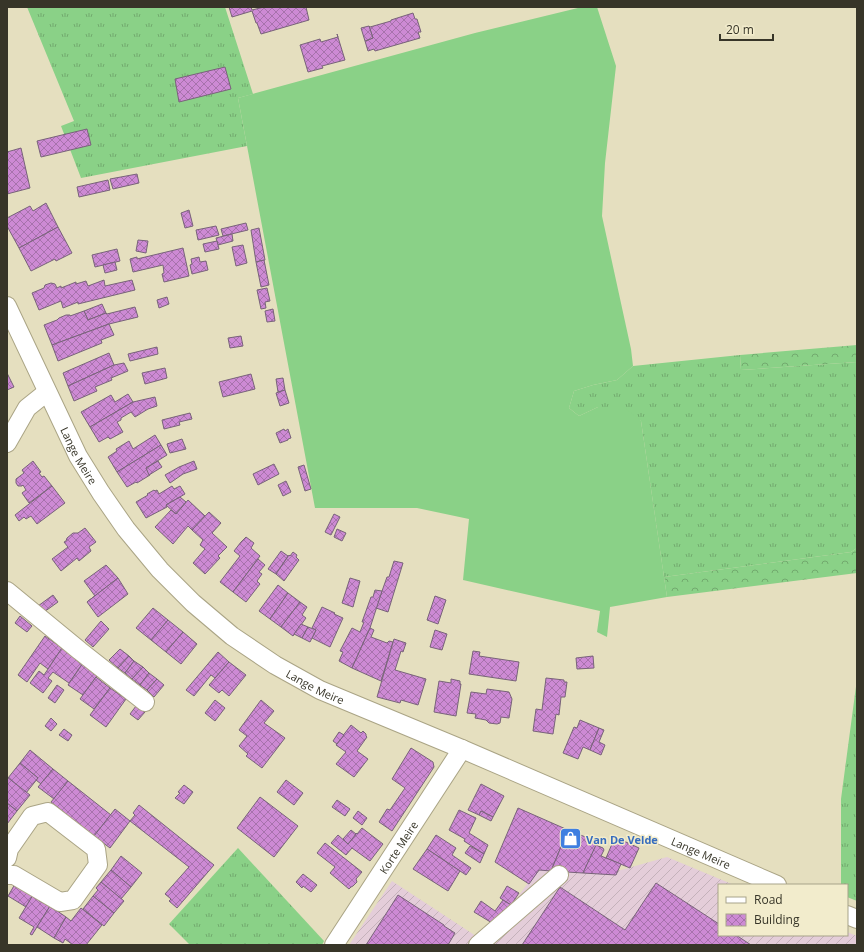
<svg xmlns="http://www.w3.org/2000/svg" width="864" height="952" font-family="'Open Sans',sans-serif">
<defs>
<pattern id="industrial-furrows" width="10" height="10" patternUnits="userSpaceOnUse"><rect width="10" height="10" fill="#e4cdd9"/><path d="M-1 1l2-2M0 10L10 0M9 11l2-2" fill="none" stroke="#c4b1ba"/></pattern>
<pattern id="grass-tufts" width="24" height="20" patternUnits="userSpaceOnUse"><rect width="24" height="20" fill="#8ad187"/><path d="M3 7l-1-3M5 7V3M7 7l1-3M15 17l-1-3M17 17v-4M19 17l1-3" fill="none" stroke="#72aa6e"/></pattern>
<pattern id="forest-crowns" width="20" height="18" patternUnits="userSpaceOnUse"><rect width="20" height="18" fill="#8ad187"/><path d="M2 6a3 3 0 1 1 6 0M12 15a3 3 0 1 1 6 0" fill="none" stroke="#72aa6e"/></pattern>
<pattern id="building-cross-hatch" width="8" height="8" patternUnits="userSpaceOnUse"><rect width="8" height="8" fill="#cd8ad4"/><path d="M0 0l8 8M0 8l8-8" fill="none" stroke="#a772ac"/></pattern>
</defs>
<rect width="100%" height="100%" fill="#e5dfbf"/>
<polygon fill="url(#industrial-furrows)" points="667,857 734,885 719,885 719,935 847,935 847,932 857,936 857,945 349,945 392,881 485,942 538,869 607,874"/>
<g fill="url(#grass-tufts)">
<polygon points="27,7 225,7 253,94 238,98 247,146 81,178 61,126 74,121"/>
<polygon points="740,355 741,370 857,362 857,548 851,552 664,577 641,421 598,407 579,416 569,408 574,391 593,385 617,380 633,366"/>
<polygon points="857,679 857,901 847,897 847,885 841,885 841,799"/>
<polygon points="238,848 324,941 322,945 190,945 169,924"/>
</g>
<g fill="url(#forest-crowns)">
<polygon points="857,345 857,362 741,370 740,355"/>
<polygon points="857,548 857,573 667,597 664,577 851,552"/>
</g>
<polygon fill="#8ad187" points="582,7 597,7 616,66 605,163 602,216 631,349 633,366 617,380 593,385 574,391 569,408 579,416 598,407 624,407 641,421 667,597 610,607 607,637 597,632 600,611 463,580 469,519 417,508 315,508 238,98 475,33"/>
<g fill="url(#building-cross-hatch)" stroke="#786379">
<polygon points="229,7 251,7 252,10 264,7 306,7 309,20 261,34 257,23 256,23 252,11 232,17"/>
<polygon points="413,13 415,19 417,19 421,32 418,32 420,38 375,51 374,49 368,51 365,41 373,38 369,26 370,27 391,21 391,20"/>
<polygon points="369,26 373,38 365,41 361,28"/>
<polygon points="337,34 345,60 322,66 323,68 308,72 300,45 320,39 321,42 338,37"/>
<polygon points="225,67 231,89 179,102 175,79"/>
<polygon points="87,129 91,145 41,157 37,141"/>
<polygon points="21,148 30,188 7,194 7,152"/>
<polygon points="137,174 139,183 113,189 110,179"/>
<polygon points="108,180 110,190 79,197 77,187"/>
<polygon points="46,203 58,227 19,248 7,226 7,218 30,206 33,211"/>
<polygon points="189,210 193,226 185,228 181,213"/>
<polygon points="246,223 248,230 223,236 221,229"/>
<polygon points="216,226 219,235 198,240 196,230"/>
<polygon points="58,227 72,253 56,261 55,259 31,271 19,248"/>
<polygon points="259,228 265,260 256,262 251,230"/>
<polygon points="232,234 233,241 218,245 216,238"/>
<polygon points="138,240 148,241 146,253 136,251"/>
<polygon points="217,241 219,249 205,252 203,244"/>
<polygon points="243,245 247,263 236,266 232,247"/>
<polygon points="183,248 189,276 164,282 162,274 164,273 163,265 133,272 130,259 137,257 137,259"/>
<polygon points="117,249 120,261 95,267 92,255"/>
<polygon points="199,257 200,262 206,261 208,270 192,274 190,265 192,264 191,259"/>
<polygon points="264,260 269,285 261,287 256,262"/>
<polygon points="115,262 117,270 105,273 103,265"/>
<polygon points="104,280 105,286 132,280 135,290 78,304 78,302 63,308 61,301 39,310 32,293 44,288 45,285 51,283 55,284 57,288 61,286 61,288 76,282 76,284 86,281 88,286"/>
<polygon points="267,288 270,301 265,302 266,308 261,309 257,290"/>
<polygon points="167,297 169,304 159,308 157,300"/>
<polygon points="102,304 106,313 88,320 84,311"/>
<polygon points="135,307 138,317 109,324 52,345 44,325 57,320 59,318 66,315 70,315 70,316 84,311 88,320 106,313 107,314"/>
<polygon points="273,309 275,321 267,322 265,311"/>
<polygon points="109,324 114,335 101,340 102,343 58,361 52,345"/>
<polygon points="241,336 243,346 230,348 228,338"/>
<polygon points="157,347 158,354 130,361 128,354"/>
<polygon points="109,353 114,365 68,386 63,373"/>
<polygon points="124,363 128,371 111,378 112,380 95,387 97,391 74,401 68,386 114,365"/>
<polygon points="165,368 167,378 145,384 142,373"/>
<polygon points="7,373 14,387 7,390"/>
<polygon points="251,374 255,389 223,397 219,382"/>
<polygon points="283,378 285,390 278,392 276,379"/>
<polygon points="285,390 289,403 280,406 276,393"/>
<polygon points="128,394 133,402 90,427 81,412 111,395 115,402"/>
<polygon points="155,397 157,406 148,409 135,417 131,412 121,418 121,420 117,422 123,432 110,439 108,437 99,442 90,427 133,402"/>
<polygon points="190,413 192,419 179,422 180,425 164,429 162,420"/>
<polygon points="284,429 285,431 288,429 291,438 288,439 288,440 280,443 276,433"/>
<polygon points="155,435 161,445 117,472 108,457 117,451 116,449 129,441 133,449"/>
<polygon points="182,439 186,449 170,453 167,444"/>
<polygon points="161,445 167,455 146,468 150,475 137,483 136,482 127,487 117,472"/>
<polygon points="33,461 41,472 39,473 42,477 44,476 52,486 29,503 22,493 26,490 23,485 22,486 18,486 16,483 16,479 24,473 22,470"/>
<polygon points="158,461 162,467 149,475 146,468"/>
<polygon points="194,461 197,469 183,474 170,483 165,475 179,467"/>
<polygon points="274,464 279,474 258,485 253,474"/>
<polygon points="304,465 311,489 305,491 298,467"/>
<polygon points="286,481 291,492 283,496 278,485"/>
<polygon points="52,486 65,503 37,524 31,516 26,519 24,517 19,521 15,515"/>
<polygon points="172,486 174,489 180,486 185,494 166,505 167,507 146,518 136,502 148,495 147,494 154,490 155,491 157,490 159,494"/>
<polygon points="180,497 186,502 176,514 166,505"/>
<polygon points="188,500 205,516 192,530 188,526 173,544 155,527 171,510 176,514"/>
<polygon points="209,512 221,523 212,533 227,547 218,556 220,558 205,574 193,563 205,549 200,545 203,540 192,530"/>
<polygon points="334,514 340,517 331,535 325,532"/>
<polygon points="85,528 96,542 89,547 91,551 79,561 77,558 61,571 52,559 68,547 64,542 66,541 67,538 73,533 78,533"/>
<polygon points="337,529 346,533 342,541 334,537"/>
<polygon points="246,537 254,543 251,548 260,556 233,592 220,582 240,556 234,551 241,542"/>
<polygon points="281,551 288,556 276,574 268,569"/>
<polygon points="293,552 297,555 296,557 299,560 284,581 276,574 289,555 290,556"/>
<polygon points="258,559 265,565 259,572 262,574 257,581 260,584 246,602 233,592"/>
<polygon points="394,561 403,563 388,612 376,608 387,577 389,577"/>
<polygon points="106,565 118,578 87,602 95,596 84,581"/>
<polygon points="118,578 128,594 98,617 87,602"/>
<polygon points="350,578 360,581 353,607 342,603"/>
<polygon points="278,585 288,593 270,619 259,611"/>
<polygon points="375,590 382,591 370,628 352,668 339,661 343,652 340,651 352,628 360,632 364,622 362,622 371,597 373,597"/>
<polygon points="288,593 300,602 281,627 270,619"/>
<polygon points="53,595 58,602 44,612 38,606"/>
<polygon points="435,596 446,600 438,624 427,620"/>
<polygon points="300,602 307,607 302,615 306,618 293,636 281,627"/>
<polygon points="322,607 335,613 334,614 343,618 330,647 312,638 316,630 312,628"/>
<polygon points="153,608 168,620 151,640 136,628"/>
<polygon points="20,616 32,626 27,632 15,623"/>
<polygon points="168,620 183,632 166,652 151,640"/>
<polygon points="101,621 109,629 93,647 85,640"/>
<polygon points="301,624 308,627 302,638 294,634"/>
<polygon points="308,627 316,630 310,642 302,638"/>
<polygon points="370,628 374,630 371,637 387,643 389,641 393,642 381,681 352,668"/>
<polygon points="435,630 447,634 442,650 430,647"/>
<polygon points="183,632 197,644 181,664 166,652"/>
<polygon points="45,636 62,648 48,669 40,663 27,682 18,675"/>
<polygon points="394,639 406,643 403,652 401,651 395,670 426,679 418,705 401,700 400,703 377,697"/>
<polygon points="62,648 83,663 69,683 53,672 48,678 52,681 43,693 30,683 39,671 44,675"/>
<polygon points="120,649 129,656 118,668 109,660"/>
<polygon points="473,651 480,652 479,656 519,662 516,681 469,674"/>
<polygon points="218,652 229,662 215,678 211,675 194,696 186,690"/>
<polygon points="129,656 134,661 125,673 118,668"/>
<polygon points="593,656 594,668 577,669 576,658"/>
<polygon points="134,661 143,667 132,679 125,673"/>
<polygon points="229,662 246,675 229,696 222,690 219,693 209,685"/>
<polygon points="83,663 99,673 83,695 68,685"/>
<polygon points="143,667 149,673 140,685 132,679"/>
<polygon points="149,673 157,679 147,690 140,685"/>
<polygon points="96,677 110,688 94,709 80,699"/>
<polygon points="546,678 564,680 564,682 567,682 565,697 561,697 559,715 556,714 553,734 533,731 536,709 542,710"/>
<polygon points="157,679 164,685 154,697 147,690"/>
<polygon points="451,679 460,681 460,684 461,684 456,716 434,712 439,681 451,683"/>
<polygon points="57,685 64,690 55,703 48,698"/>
<polygon points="110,688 126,699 106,727 90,715"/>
<polygon points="487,689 509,692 512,699 509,718 501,717 500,723 497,724 489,723 486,720 475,718 476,714 467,713 471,692 486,694"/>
<polygon points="215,700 225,708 215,721 205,713"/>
<polygon points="261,700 274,711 264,723 285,738 262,768 246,756 248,754 239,746 247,736 239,730"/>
<polygon points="136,706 145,712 138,720 130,714"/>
<polygon points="51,718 57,724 51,731 45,726"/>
<polygon points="580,720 599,728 590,750 583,747 578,759 563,753 574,727 577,728"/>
<polygon points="351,725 361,733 363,731 366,734 366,736 367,737 357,751 368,759 354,777 336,764 346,752 336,745"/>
<polygon points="599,728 604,730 599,742 605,745 601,755 590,750"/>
<polygon points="64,729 72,735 68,741 59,735"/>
<polygon points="339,732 344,735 337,744 333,741"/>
<polygon points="411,748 433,762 434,767 392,831 379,822 387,809 390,810 405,788 392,779"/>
<polygon points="30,750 53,769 41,784 36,780 38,778 20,763"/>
<polygon points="20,763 38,778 26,793 8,778"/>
<polygon points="53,769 68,781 54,799 38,787"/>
<polygon points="7,777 30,795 17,811 7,803"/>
<polygon points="286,780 303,793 294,805 277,792"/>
<polygon points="68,781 111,815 94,836 80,825 79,826 64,814 65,813 51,802"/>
<polygon points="481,784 504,796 493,817 481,811 479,815 468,810"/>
<polygon points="184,785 193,792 184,804 175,798 180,793 178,792"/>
<polygon points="260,797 298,826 274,857 237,828"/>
<polygon points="337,800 350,809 345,816 332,807"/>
<polygon points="7,803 17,811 7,824"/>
<polygon points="139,805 214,865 177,908 169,901 171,899 165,894 189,867 130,821 135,815 133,813"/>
<polygon points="518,808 568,830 551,871 539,870 529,884 495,862"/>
<polygon points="115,809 130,821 110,848 94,836"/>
<polygon points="459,810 476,818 469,833 488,845 484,854 464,841 465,839 449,830"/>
<polygon points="358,811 367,818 362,825 353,818"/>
<polygon points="481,811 493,817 491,821 479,815"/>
<polygon points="362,828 383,844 370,861 352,848 346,855 331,843 338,835 348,844 356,834 356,833 357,834"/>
<polygon points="351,830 356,834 348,844 343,839"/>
<polygon points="568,830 598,842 583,873 551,871"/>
<polygon points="436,835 456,848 452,855 471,868 466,875 427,849"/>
<polygon points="615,837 639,848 630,868 606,858"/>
<polygon points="325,843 362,872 356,879 357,882 353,886 351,887 349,889 330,873 335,867 317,853"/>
<polygon points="596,845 603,848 604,850 601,856 621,864 616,875 583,873"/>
<polygon points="470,846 484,854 480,863 465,853"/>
<polygon points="427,849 460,871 448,891 413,869"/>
<polygon points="121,856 142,873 131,887 111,870"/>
<polygon points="111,870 131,887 121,899 101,882"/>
<polygon points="303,874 317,885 311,892 303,886 302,888 296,882"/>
<polygon points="101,882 124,901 114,913 93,896 98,890 96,888"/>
<polygon points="656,883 719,924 719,935 736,935 751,945 522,945 560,887 625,930"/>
<polygon points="15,884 33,895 26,907 8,896"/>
<polygon points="507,886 519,893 511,905 500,898"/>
<polygon points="33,895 40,899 39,901 50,906 32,935 30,934 34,927 19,918"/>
<polygon points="398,895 444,925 444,926 455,933 448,945 366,945"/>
<polygon points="93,896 114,913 104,926 83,909"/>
<polygon points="503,900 511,905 497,926 474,912 481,901 495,911"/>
<polygon points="50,906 66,917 54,938 37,927"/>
<polygon points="81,908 102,925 86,945 73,945 65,939 63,943 54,938 66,917 71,921"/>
</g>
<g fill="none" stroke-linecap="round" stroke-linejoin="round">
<defs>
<g id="minor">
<path id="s1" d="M 7,306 L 78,456 L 101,493 L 126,529 L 160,570 L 193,603 L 232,636 L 275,665 L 320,690 L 462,749 L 777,885"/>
<polyline points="7,443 27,408 47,392"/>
<polyline points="7,591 80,651 145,702"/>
<polyline points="7,858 9,849 32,816 48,812 96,849 98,865 73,900 60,902 14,875 7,875"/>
<polyline points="847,915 857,919"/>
<path id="s2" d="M 334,945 L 462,749"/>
<polyline points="478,945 559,875"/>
</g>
</defs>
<use href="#minor" stroke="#aaa485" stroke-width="20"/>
<use href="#minor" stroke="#fff" stroke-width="18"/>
</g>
<defs>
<symbol id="shop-square" viewBox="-11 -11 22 22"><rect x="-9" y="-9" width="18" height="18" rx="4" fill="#3f7fe0" stroke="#f2eccc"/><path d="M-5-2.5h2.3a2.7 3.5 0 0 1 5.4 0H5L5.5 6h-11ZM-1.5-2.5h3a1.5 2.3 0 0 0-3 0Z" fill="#fff"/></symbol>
</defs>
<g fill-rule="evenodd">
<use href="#shop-square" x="558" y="826" width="25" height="25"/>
</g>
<g text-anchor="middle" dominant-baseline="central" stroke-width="3" stroke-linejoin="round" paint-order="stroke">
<g font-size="11" fill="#373528" stroke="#f2eccc">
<text stroke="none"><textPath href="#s1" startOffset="166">Lange Meire</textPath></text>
<text stroke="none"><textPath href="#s1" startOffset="502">Lange Meire</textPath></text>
<text stroke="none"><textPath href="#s2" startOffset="117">Korte Meire</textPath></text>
<text stroke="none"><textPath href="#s1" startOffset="922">Lange Meire</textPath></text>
</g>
<g font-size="11" font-weight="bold" fill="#366cbe" stroke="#f2eccc" text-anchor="start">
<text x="586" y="839">Van De Velde</text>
</g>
</g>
<rect width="864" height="952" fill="none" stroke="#373528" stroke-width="16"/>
<rect x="718" y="884" width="130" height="52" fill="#f2eccc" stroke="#a7a38a"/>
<rect x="726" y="897" width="20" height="6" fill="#ffffff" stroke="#a7a38a"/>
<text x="754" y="904" font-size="12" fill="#373528">Road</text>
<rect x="726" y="914" width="20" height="12" fill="url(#building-cross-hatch)" stroke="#a7a38a"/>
<text x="754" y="924" font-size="12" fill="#373528">Building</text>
<path d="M720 34v6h53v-6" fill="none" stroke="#373528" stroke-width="2"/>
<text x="726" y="34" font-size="12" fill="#373528" stroke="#f2eccc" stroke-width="3" paint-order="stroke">20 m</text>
</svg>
